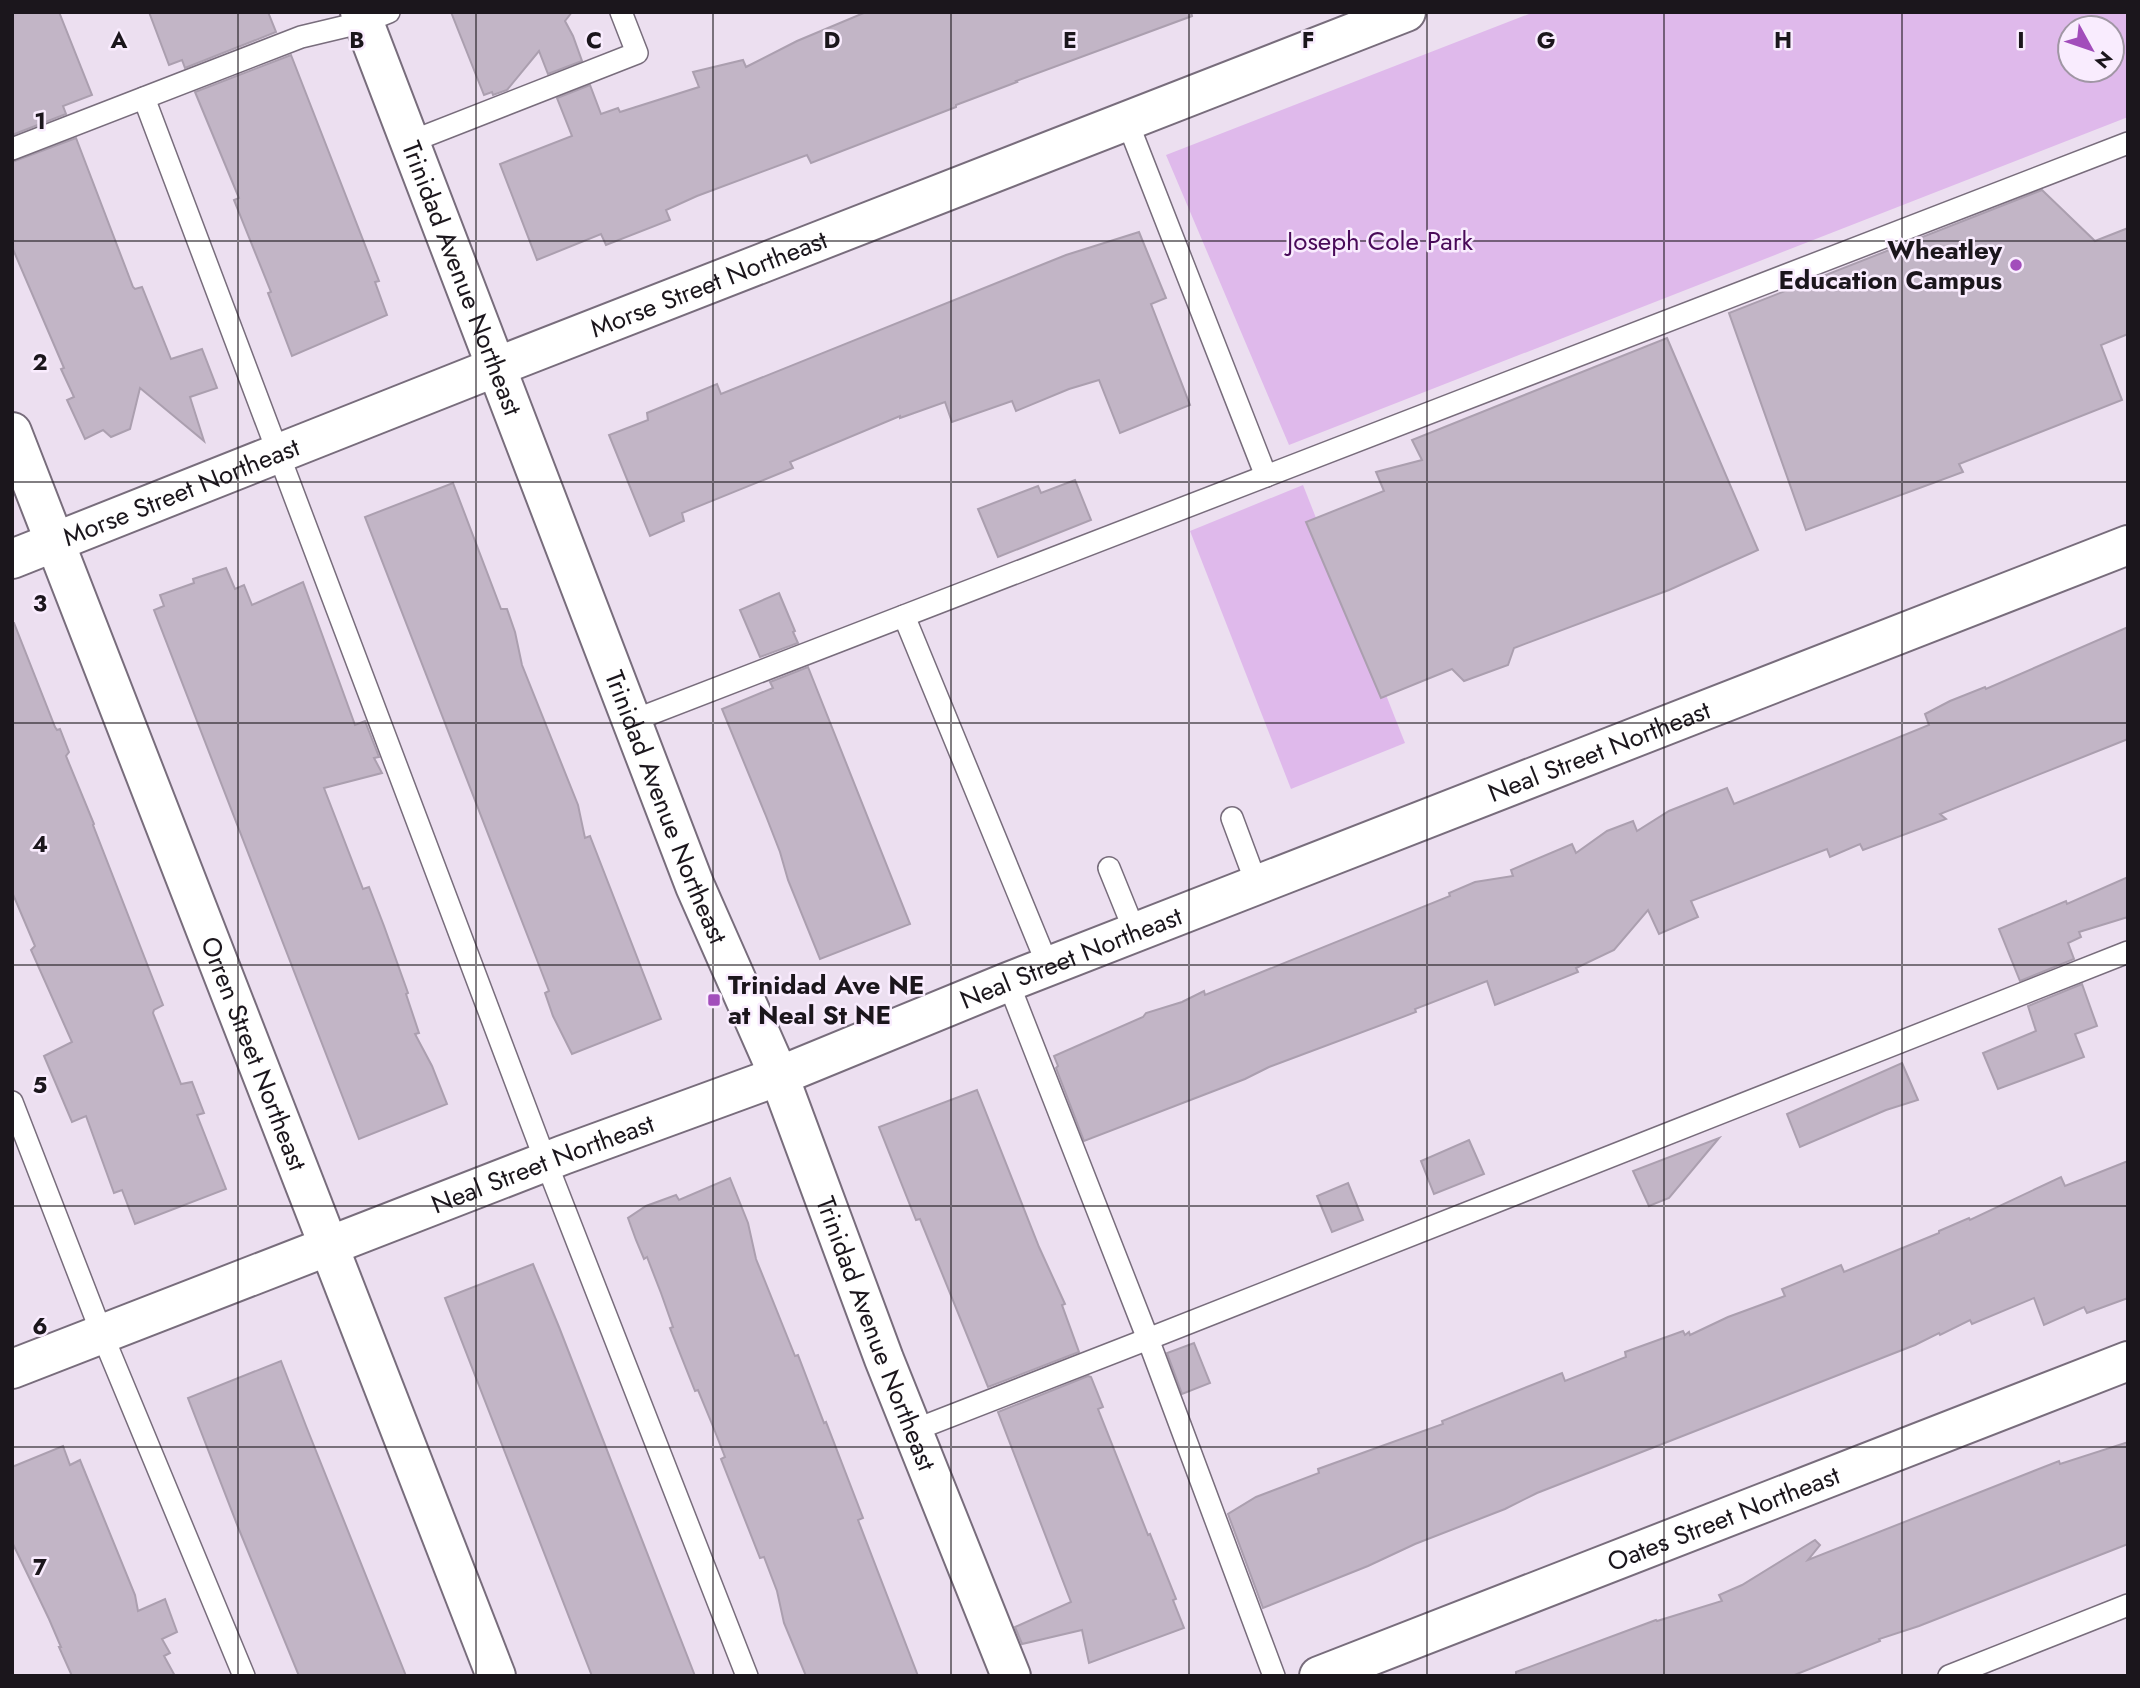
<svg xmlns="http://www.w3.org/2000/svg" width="2140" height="1688" font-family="Jost,sans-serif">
<rect width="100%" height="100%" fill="#ecdff0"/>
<g fill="#dfb9eb" fill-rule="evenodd">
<path d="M 1534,12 L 2128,12 L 2128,117 L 1289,445 L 1166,155 ZM 2070,28 L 2112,28 L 2112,70 L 2070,70 Z"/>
<polygon points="1303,485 1405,743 1291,789 1190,531"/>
</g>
<g fill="#c2b5c6" stroke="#ab9faf" stroke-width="2">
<polygon points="12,12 59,12 92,95 63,106 66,114 12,135"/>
<polygon points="149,12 268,12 276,32 185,68 182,60 169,65"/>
<polygon points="451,12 572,12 565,21 573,36 582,61 548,74 539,51 507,90 493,95 492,92 484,95"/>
<polygon points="866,12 1191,12 1192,16 1016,81 1017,82 956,105 956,107 811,163 807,155 697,196 666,210 670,220 606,245 601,234 537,260 500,164 572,136 557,98 590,85 601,114 618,108 620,112 699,87 693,72 743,60 746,67 797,41"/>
<polygon points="291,55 379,281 375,282 387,315 292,356 268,293 271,292 234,200 239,198 195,92"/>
<polygon points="76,138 133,287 135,289 142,287 171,359 202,349 217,388 190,397 204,441 140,388 130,429 111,437 103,430 85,439 67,400 74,397 61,369 64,368 12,247 12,162"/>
<polygon points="2042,190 2095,241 2128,228 2128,334 2101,345 2122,400 1959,464 1963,472 1806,530 1729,313"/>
<polygon points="1139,232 1166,298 1151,304 1190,405 1120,433 1099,380 1069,389 1016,411 1012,401 952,422 945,402 900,418 900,416 790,462 793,468 682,513 684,521 650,536 609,435 648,420 647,413 717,384 721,394 1066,255"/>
<polygon points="1667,338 1758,550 1669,590 1514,648 1508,665 1464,681 1452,669 1381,698 1306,522 1384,491 1376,472 1422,460 1412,440"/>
<polygon points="1075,480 1091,520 998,557 978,509 1038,486 1041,493"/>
<polygon points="453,483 501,609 507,609 515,632 522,665 578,805 585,838 590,836 661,1019 572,1054 553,1016 545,993 549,991 537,960 365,517"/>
<polygon points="226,568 235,589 244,585 252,605 303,582 355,725 365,721 379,757 374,758 382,773 324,788 363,889 369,887 384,926 408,993 406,994 419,1033 415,1034 432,1066 447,1104 359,1139 154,610 164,606 160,595 194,583 193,579"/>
<polygon points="779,593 795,631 793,632 798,643 760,657 740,610"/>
<polygon points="12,623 14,623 55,727 57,730 60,729 69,752 66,756 94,824 93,825 163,1005 154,1010 153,1013 181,1084 192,1082 204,1113 197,1115 226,1189 135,1224 122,1190 114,1193 86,1116 72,1122 44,1056 72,1042 31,950 35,946 12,892"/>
<polygon points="2128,627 2128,739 1940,814 1946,819 1863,850 1860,844 1830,857 1827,849 1691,901 1698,917 1659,934 1648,910 1614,950 1576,968 1578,972 1495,1005 1487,981 1415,1009 1416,1012 1269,1067 1245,1079 1084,1141 1056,1068 1058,1066 1054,1056 1143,1017 1146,1013 1182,1002 1204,991 1205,995 1450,896 1449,893 1475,882 1513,876 1511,870 1572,844 1576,853 1607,831 1633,821 1637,831 1669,811 1727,788 1734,804 1789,782 1929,725 1925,714 1950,701 1985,687 1986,689"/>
<polygon points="808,667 910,924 820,959 788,880 780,852 766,816 722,709 773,688 770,682"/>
<polygon points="2128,877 2128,917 2079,932 2081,937 2068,943 2074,959 2020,981 1999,929 2066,901 2067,904"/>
<polygon points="2082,984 2097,1026 2075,1034 2084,1057 1998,1089 1983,1053 2036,1031 2028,1006"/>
<polygon points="1902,1063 1918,1100 1886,1110 1800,1147 1787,1114"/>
<polygon points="977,1090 1039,1247 1065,1304 1062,1305 1079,1352 988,1387 920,1219 916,1220 879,1127"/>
<polygon points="1719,1138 1669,1198 1649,1206 1633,1171"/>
<polygon points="1469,1140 1484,1174 1434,1194 1421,1161"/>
<polygon points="2128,1161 2128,1298 2087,1313 2084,1307 2044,1325 2034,1298 1972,1324 1970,1320 1940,1335 1939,1333 1915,1345 1537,1493 1505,1509 1415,1544 1368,1566 1263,1608 1228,1514 1256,1497 1319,1473 1318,1469 1443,1424 1442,1421 1562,1373 1565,1381 1626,1357 1625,1352 1683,1331 1685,1335 1689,1332 1690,1335 1728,1317 1785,1296 1782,1289 1841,1265 1844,1272 1939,1233 1939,1231 1969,1218 1970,1220 2061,1177 2065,1186"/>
<polygon points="730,1178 748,1223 756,1259 795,1356 798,1355 824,1423 826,1422 863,1518 858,1520 918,1676 806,1676 784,1623 777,1591 764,1557 760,1558 721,1459 725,1457 712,1424 698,1390 695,1391 670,1328 673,1327 661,1293 647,1257 644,1259 636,1240 628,1218 646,1206 676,1195 679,1200"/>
<polygon points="1348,1183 1363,1220 1332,1232 1317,1196"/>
<polygon points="533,1264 559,1327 695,1676 592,1676 445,1298"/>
<polygon points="1194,1343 1210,1383 1182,1394 1167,1353"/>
<polygon points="281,1361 306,1426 406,1676 299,1676 238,1527 188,1398"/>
<polygon points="1088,1376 1091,1377 1103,1407 1098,1409 1148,1535 1150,1534 1176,1599 1173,1600 1184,1628 1089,1663 1082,1630 1022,1644 1015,1627 1071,1602 998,1412"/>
<polygon points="2128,1442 2128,1544 1919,1626 1879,1639 1880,1641 1792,1676 1516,1676 1516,1672 1656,1620 1657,1621 1722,1601 1719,1595 1742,1585 1815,1540 1820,1545 1808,1560 2059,1461 2060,1464"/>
<polygon points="63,1446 70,1465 80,1460 135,1595 138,1611 165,1599 177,1632 162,1639 170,1653 164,1656 175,1676 72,1676 59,1647 61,1647 49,1619 12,1542 12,1467"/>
</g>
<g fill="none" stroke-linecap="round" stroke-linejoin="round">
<defs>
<g id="lane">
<polyline points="144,98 546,1162 747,1676"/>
<polyline points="1127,121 1266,476"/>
<polyline points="410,142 637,53 621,12"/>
<polyline points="12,149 301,37 364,22 389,12"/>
<polyline points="904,616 1048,966"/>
<polyline points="632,721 2128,143"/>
<polyline points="1232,818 1257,885"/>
<polyline points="1109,868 1135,932"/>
<polyline points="1008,982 1148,1339 1274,1676"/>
<polyline points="12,1102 102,1334 244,1676"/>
<polyline points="912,1431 1148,1339 2128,952"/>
<polyline points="1949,1676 2128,1605"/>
</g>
<g id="street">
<path id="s1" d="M 360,12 L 695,886 L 779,1076 L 884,1359 L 1011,1676"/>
<path id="s2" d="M 12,432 L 496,1676"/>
<path id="s3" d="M 12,559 L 496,367 L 1406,12"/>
<path id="s4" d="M 12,1369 L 563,1155 L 779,1076 L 1008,982 L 2128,545"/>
<path id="s5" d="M 1319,1676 L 2128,1361"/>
</g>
</defs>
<use href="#lane" stroke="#786d7c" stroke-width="24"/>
<use href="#street" stroke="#786d7c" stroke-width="42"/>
<use href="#lane" stroke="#fff" stroke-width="21"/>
<use href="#street" stroke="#fff" stroke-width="38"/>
</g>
<path fill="none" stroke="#1b161c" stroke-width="2" stroke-opacity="0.55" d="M 238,12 L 238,1676M 476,12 L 476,1676M 713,12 L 713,1676M 951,12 L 951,1676M 1189,12 L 1189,1676M 1427,12 L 1427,1676M 1664,12 L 1664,1676M 1902,12 L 1902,1676M 12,241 L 2128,241M 12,482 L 2128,482M 12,723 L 2128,723M 12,965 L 2128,965M 12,1206 L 2128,1206M 12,1447 L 2128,1447"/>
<g fill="#a24dbb" stroke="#f9ecfe" stroke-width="2.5">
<circle cx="2016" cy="265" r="7"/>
<rect x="707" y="993" width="14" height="14" rx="3.5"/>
</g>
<g text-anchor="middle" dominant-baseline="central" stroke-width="5" stroke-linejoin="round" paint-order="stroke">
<g font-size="26" fill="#490a59" stroke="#f9ecfe">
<text x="1380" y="241">Joseph Cole Park</text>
</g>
<g font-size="26" font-weight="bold" fill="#1b161c" stroke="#f9ecfe" text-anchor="end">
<text x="2002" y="250">Wheatley<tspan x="2002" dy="30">Education Campus</tspan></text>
<text x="728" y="985" text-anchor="start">Trinidad Ave NE<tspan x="728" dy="30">at Neal St NE</tspan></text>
</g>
<g font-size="26" fill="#1b161c" stroke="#f9ecfe">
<text stroke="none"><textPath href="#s1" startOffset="285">Trinidad Avenue Northeast</textPath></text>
<text stroke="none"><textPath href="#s3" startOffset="749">Morse Street Northeast</textPath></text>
<text stroke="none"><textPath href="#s3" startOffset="182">Morse Street Northeast</textPath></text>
<text stroke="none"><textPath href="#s4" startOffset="1703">Neal Street Northeast</textPath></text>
<text stroke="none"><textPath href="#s1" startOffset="852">Trinidad Avenue Northeast</textPath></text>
<text stroke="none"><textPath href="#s4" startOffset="1136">Neal Street Northeast</textPath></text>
<text stroke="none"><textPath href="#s2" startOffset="667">Orren Street Northeast</textPath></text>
<text stroke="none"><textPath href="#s4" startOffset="569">Neal Street Northeast</textPath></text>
<text stroke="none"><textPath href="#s1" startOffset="1419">Trinidad Avenue Northeast</textPath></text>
<text stroke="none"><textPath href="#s5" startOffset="434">Oates Street Northeast</textPath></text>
</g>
</g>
<g font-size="23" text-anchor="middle" font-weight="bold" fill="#1b161c" stroke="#f9ecfe" stroke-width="5" stroke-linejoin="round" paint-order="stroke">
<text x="119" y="48">A</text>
<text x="357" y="48">B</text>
<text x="594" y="48">C</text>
<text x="832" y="48">D</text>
<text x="1070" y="48">E</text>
<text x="1308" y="48">F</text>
<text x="1546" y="48">G</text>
<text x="1783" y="48">H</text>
<text x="2021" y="48">I</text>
<text x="40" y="129">1</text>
<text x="40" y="370">2</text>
<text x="40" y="611">3</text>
<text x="40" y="852">4</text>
<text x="40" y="1093">5</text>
<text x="40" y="1334">6</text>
<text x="40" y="1575">7</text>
</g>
<rect width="2140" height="1688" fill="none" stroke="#1b161c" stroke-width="28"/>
<g transform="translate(2091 49) rotate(130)"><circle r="33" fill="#f9ecfe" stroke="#a096a4" stroke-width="2"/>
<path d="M0-5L12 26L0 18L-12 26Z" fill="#a24dbb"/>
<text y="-10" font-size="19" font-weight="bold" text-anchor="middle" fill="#1b161c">N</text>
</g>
</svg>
